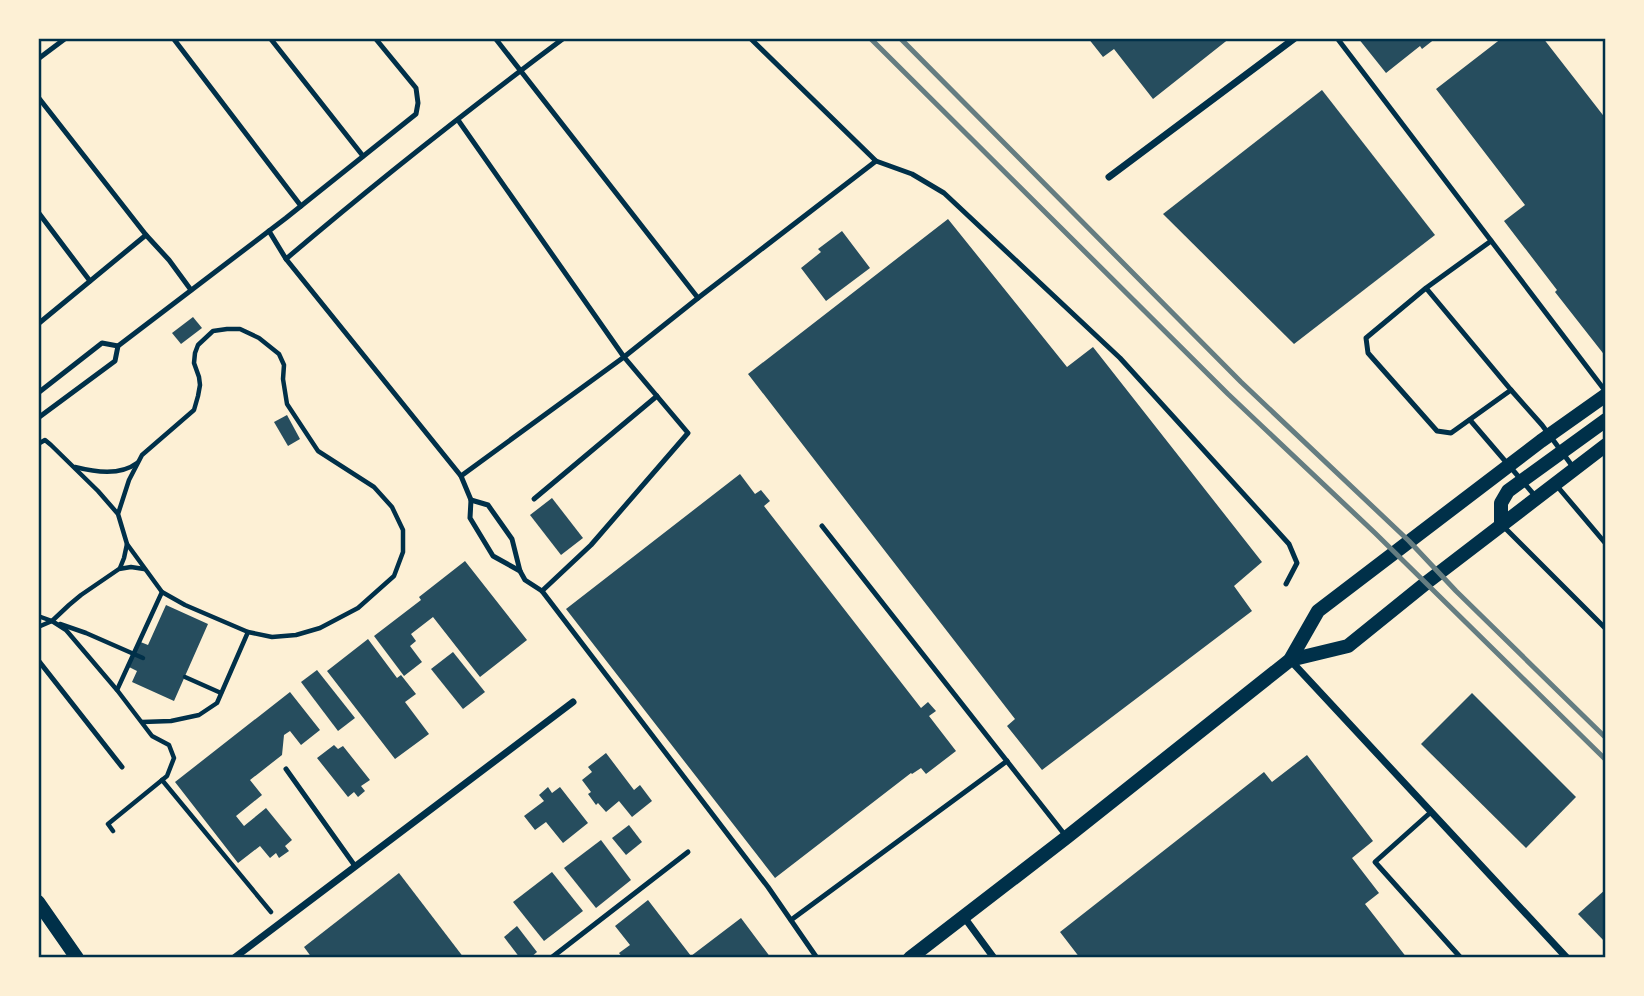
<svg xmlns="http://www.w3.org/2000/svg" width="1644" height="996" font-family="Poppins,sans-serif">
<rect width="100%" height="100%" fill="#fdf0d5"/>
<g fill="#264d5e">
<polygon points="1088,38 1230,38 1153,99 1114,49 1103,57"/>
<polygon points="1358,38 1436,38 1422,49 1420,46 1386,73"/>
<polygon points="1502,38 1543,38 1606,119 1606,357 1555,292 1557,290 1504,221 1525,205 1436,89"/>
<polygon points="1322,90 1435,235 1294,344 1163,214"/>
<polygon points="948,219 1067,367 1093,347 1262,562 1234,586 1252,611 1042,770 1007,726 1015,719 748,374"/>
<polygon points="842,231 870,268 826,301 801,268 821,252 818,249"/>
<polygon points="193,317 202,328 181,344 172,333"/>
<polygon points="287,415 300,439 288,446 274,422"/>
<polygon points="740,474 755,494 761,490 770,501 764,506 921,708 928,702 936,711 929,716 956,751 926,774 921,768 912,774 911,773 775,878 566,609"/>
<polygon points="552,498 583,538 561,555 530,515"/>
<polygon points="465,561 527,640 480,677 433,617 411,634 416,641 410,646 422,662 404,676 374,636 421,600 419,597"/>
<polygon points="166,605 208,624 174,701 132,682 137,671 127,666 138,641 148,645"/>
<polygon points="368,639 397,678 401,675 416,694 405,702 429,734 395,759 327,671"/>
<polygon points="453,652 485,692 463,709 431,669"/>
<polygon points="317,670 355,718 338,731 301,682"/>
<polygon points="290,692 320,730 301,745 290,731 284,735 282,755 250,780 262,795 236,816 244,826 266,808 292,840 285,846 289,851 279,858 276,853 270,858 260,846 238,863 175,782"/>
<polygon points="1472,693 1576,797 1526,848 1421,744"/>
<polygon points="334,745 338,749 343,746 370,780 361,786 365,791 358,797 354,792 348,797 317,758"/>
<polygon points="606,753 634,790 640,785 652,801 632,817 619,801 606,812 598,803 596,805 588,794 591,792 582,780 592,772 588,767"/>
<polygon points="1307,755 1373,841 1352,858 1379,893 1365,904 1407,958 1080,958 1060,932 1264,772 1272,782"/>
<polygon points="548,787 552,793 560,787 588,823 563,843 546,822 535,830 524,816 544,801 539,795"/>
<polygon points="629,825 642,842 626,855 612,838"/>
<polygon points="601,840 631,880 596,908 564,868"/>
<polygon points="552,872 583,911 544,941 513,902"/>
<polygon points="399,873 464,958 312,958 304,947"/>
<polygon points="1606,889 1606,943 1578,914"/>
<polygon points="648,900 691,956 741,918 771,958 623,958 619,953 630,945 615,926"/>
<polygon points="517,926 537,952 530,958 520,958 504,937"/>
</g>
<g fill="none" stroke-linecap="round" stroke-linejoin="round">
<g stroke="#003049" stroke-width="4.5">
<polyline points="38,444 45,440 51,445 98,491 118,514 127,544 162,592 185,605 248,632 272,637 296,635 320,628 358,608 394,576 403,552 403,530 392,507 374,487 318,451 287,404 283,379 284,365 279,354 259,338 240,329 227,329 213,331 198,345 195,353 194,363 199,377 200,385 198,396 194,410 142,455 129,480 118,514"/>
<path d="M 75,467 C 95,472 120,476 137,463"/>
<polyline points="120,568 124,558 127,544"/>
<polyline points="38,616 52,621 66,630 117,690 152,736 169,745 174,758 167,776 108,824 113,831"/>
<polyline points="60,624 86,633 143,658"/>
<polyline points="38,627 52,621 69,605 81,595 119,569 131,567 144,569"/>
<polyline points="185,677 221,693"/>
<polyline points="117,690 162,592"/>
<polyline points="142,722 171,721 199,715 217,703 248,632"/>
<polyline points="162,780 271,912"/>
</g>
<g stroke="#003049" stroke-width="5">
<polyline points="173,38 301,206"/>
<polyline points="270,38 363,156"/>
<polyline points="495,38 698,298"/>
<polyline points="1337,38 1606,392"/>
<polyline points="38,59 66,38"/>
<polyline points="38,97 146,235 169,260 191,290"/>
<polyline points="458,120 624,357 688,433 591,545 542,591"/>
<polyline points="876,161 912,174 944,193 1120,358 1289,544 1297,563 1286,584"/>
<polyline points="38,212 90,281"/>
<path d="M 269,231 L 286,259 C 376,182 469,109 564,38"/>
<polyline points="286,259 461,476"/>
<polyline points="1426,288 1511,390 1451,433 1437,431 1368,353 1366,338 1426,288 1491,241"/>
<polyline points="38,324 146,235"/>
<polyline points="1511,390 1542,425 1573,467"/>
<polyline points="38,393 102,343 118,346"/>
<polyline points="38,418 115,361 118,346 286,218 416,114 418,103 416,88 375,38"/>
<polyline points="1470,420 1536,497"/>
<polyline points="1557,486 1606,544"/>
<polyline points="534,499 657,396"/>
<polyline points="471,500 488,505 512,539 520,571 525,580 542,591 768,887 817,958"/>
<polyline points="1502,525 1606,629"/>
<polyline points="822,526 1065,835"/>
<polyline points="520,571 493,556 470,518 471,500 461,476 624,357 698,298 876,161 750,38"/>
<polyline points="38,660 122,767"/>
<polyline points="286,769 355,866"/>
<polyline points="1431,812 1375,862 1461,958"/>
<polyline points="791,920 1007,761"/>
<polyline points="551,958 688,852"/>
</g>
<g stroke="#003049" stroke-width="7">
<polyline points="1109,177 1295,38"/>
<polyline points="1291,661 1567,958"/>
<polyline points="964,917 994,958"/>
<polyline points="234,958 573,702"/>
</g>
<g stroke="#003049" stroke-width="14">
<polyline points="1501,524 1501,503 1508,491 1606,420"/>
<polyline points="1290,660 1348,646 1426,583 1606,445"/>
<polyline points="38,902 77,958"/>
<polyline points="910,958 1067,837 1290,660 1318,611 1541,441 1606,395"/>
</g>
<g stroke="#657d81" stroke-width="5">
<polyline points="870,38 1228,394 1375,533 1606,760"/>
<polyline points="900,38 1241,382 1409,541 1456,591 1606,738"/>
</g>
</g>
<rect width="1644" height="996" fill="none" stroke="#fdf0d5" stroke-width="80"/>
<rect x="40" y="40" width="1564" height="916" fill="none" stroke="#003049" stroke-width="2.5"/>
</svg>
